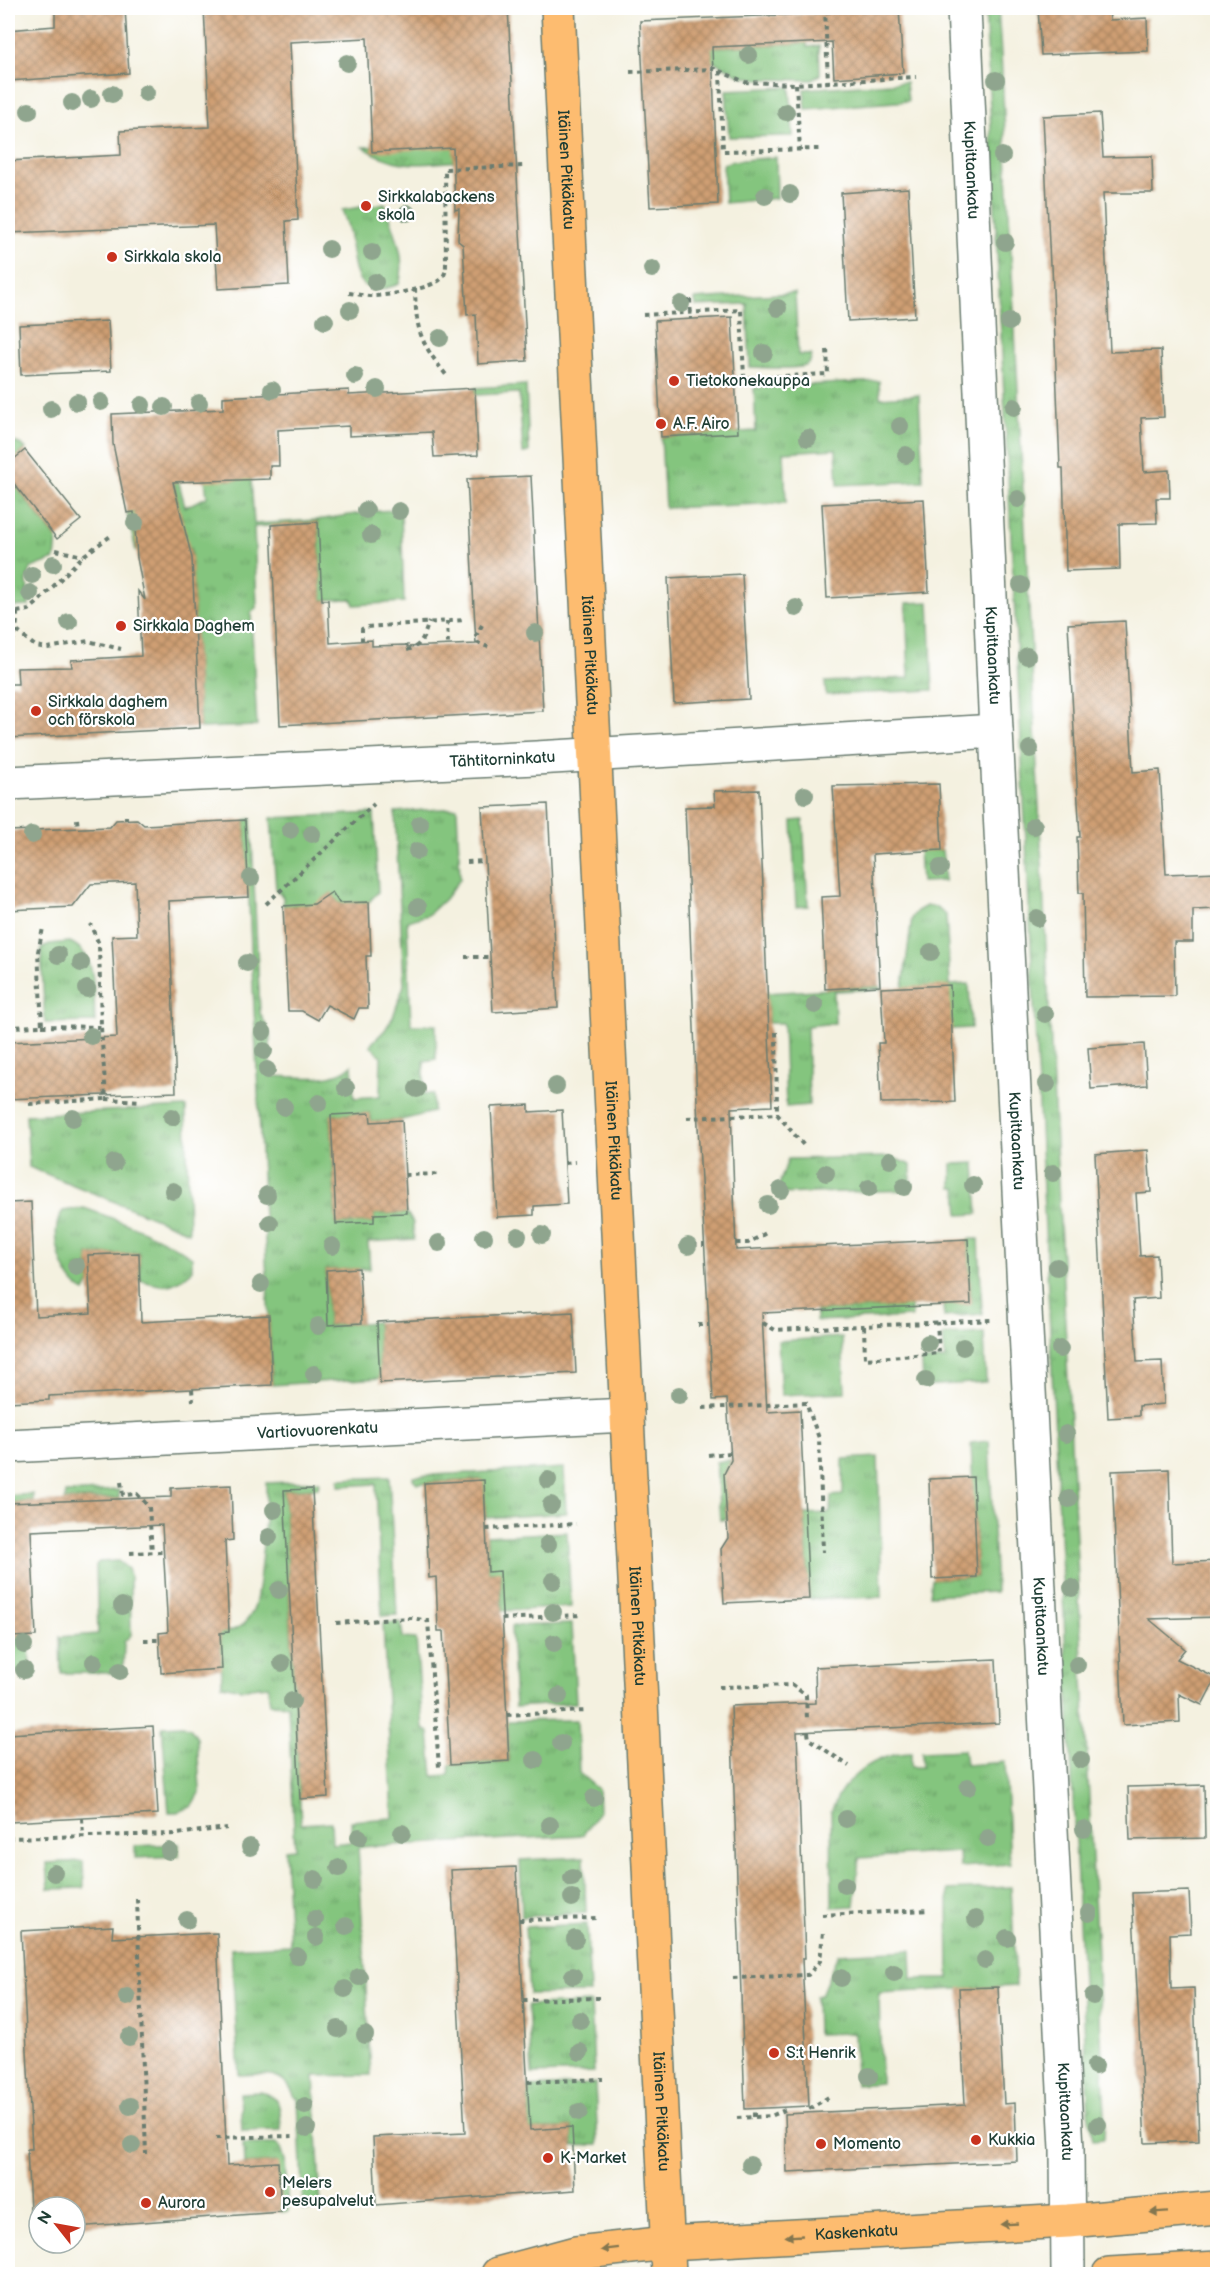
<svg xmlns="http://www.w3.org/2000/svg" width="1225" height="2282" font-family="'Balsamiq Sans',sans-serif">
<defs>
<pattern id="grass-tufts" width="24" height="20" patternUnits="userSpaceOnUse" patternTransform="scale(1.5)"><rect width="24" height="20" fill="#84c57e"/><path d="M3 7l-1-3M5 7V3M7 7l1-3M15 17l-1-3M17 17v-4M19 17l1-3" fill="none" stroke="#6ba168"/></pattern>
<pattern id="building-cross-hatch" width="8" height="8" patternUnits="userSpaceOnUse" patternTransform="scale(1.5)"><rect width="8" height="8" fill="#cf9f73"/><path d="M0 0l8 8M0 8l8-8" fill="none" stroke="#a7835f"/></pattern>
</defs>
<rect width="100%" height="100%" fill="#fff"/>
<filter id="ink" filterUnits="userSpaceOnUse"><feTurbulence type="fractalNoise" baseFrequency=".0167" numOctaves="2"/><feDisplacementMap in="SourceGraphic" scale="12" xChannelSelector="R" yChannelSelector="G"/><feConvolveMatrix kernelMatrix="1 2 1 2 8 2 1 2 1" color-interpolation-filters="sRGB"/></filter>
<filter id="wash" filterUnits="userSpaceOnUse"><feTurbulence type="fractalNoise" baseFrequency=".008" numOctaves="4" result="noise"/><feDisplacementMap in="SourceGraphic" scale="24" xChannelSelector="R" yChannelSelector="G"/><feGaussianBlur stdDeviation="1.35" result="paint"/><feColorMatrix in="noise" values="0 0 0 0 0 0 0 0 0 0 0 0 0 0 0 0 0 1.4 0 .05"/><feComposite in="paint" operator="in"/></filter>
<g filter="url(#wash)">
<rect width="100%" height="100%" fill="#f4f1e0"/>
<g fill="url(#grass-tufts)" stroke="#528159" stroke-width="1.5">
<polygon points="985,8 998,8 1001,54 1105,2114 1104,2139 1093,2140 1089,2118 1081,1962"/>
<polygon points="807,43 807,47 819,46 820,75 812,80 758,79 741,76 715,62 643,64 670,49"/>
<polygon points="906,82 908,101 806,109 804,89"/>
<polygon points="790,87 793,136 729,137 726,90"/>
<path d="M 363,147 L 465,147 L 462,161 C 422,163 399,171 363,147 Z"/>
<polygon points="776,157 777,198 725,203 723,164 733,161"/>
<path d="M 385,203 C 393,228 408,259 399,284 C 354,302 355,271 350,237 C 349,228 345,218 342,210 Z"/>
<path d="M 795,293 L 798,355 L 811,355 C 811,359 811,361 808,364 C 800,371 762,367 750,367 L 747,304 L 696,306 L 695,299 Z"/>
<polygon points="879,381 880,398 919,395 923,481 838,485 836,449 784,452 786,503 665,508 661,437 756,431 754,388"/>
<polygon points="526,385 529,452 523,453 519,393 475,395 475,388"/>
<polygon points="8,440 22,445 26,449 8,464"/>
<polygon points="226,469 227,480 251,479 254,524 317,520 375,511 401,510 404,602 354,605 352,599 322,600 318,522 254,527 257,608 251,613 257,726 200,728 191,549 136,551 127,513 158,509 180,514 173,477 176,471 185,507 207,497 204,470"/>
<polygon points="8,476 57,539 55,559 31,568 27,581 29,606 8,607"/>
<polygon points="929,602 933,690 826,695 825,682 909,678 906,603"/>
<path d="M 457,808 L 460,879 L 445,899 L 428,915 L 407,921 L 411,1025 L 436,1025 L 436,1059 L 424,1061 L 424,1094 L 433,1094 L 433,1112 L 402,1120 L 371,1122 L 370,1113 L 331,1115 L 336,1224 L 374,1222 L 374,1214 L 407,1213 L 413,1223 L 414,1239 L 368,1242 L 370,1269 L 326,1270 L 328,1325 L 377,1322 L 380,1378 L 272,1385 L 245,820 L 251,819 L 260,1013 L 270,1033 L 270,1076 C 297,1076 332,1084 352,1065 L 354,1098 L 380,1096 L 381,1056 L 370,1045 L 385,1030 L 393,1017 L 404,985 L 395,812 Z"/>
<polygon points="374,813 378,892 369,902 283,906 283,897 276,890 271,818"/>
<polygon points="803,820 808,906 796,907 792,821"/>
<polygon points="919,850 942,850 945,881 921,882"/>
<polygon points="926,906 935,907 946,915 950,985 969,984 971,1028 951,1029 903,987 912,917 917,911"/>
<path d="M 70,942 C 99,955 93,995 95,1022 L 45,1023 L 41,949 L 49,944 Z"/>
<polygon points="880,986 881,989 834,991 835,1023 807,1026 809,1105 786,1107 783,1023 768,1023 767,993"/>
<polygon points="186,1107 189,1232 29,1167 26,1115"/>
<polygon points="891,1157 911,1165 911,1190 776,1194 788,1159"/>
<polygon points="975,1163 978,1214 959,1215 957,1188 952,1188 952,1164"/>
<path d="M 84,1208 C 121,1221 159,1235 192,1257 L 192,1271 C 171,1289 165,1288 140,1280 L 139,1253 L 88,1255 L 90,1282 L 85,1292 C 62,1282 47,1230 63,1211 Z"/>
<polygon points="968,1239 979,1239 982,1314 944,1317 943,1305 971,1303"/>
<polygon points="911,1306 912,1317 816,1321 816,1311"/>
<polygon points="984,1333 986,1382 923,1386 922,1361 945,1359 943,1335"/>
<polygon points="842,1337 845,1392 781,1395 778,1341"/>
<polygon points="989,1441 996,1592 930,1595 932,1579 977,1577 971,1443"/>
<polygon points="878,1457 882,1597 809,1599 805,1514 830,1513 831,1496 843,1495 843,1459"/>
<polygon points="731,1460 724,1474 726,1519 720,1520 716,1462"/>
<polygon points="564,1468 566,1513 486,1518 483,1480 417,1483 413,1479 413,1476"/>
<polygon points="389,1477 397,1615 382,1616 376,1484 339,1486 339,1479"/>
<path d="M 319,1481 L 318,1488 L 284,1490 L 301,1824 L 331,1822 L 332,1844 L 352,1842 L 351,1821 L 393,1818 L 383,1623 L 401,1622 L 403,1638 L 416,1639 L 423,1729 L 429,1732 L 433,1776 L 449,1775 L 450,1765 L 509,1761 L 507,1721 L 577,1720 L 579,1773 L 598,1789 L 599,1811 L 583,1835 L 358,1847 L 371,2075 L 314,2076 L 321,2209 L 303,2210 L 298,2098 L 295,2098 C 286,2070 263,2074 239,2075 L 231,1948 L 290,1945 L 285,1850 L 295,1849 L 288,1705 L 270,1704 L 268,1686 L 240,1689 L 222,1685 L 220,1633 C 234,1632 247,1625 253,1610 C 258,1599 258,1585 260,1573 C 263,1543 267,1513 266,1483 Z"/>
<polygon points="119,1490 119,1498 65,1500 66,1493"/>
<polygon points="33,1494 33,1501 8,1503 8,1496"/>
<polygon points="567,1532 571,1607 502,1611 500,1572 488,1572 487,1536"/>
<polygon points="118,1561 128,1569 130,1575 131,1635 124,1642 123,1673 61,1673 60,1637 98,1634 96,1565 99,1562"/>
<polygon points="8,1601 9,1637 29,1636 30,1673 8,1673"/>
<polygon points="572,1624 576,1703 515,1707 511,1626"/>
<polygon points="183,1725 190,1728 197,1738 200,1791 191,1807 177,1812 169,1812 162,1726"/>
<path d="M 964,1750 L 966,1765 L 1005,1762 L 1010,1864 L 960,1867 L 959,1852 L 859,1858 L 854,1906 L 832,1907 L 831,1812 C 844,1777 874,1754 911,1753 L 911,1767 L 922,1767 L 922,1752 Z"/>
<polygon points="179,1844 179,1856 135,1858 135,1846"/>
<polygon points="584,1857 586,1913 522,1917 520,1860"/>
<polygon points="83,1861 84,1888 49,1889 47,1863"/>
<polygon points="1011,1887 1016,1986 879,1993 881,2083 856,2085 854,2033 817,2034 816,1996 821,1995 838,1954 911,1950 912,1979 949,1979 948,1890"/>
<polygon points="587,1924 590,1993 529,1994 525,1927"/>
<polygon points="591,2003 594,2072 532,2074 528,2005"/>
<polygon points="595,2084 598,2145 573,2146 572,2127 530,2130 528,2087"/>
<path d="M 260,2092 C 283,2096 280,2111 281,2130 L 242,2131 L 240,2093 Z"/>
<polygon points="243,2144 275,2144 281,2148 285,2160 288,2211 281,2212 277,2162 244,2164"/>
</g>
<g id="blocks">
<g fill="url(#building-cross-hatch)">
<polygon points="55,8 125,8 129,73 8,81 8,30 55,26"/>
<polygon points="204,8 508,8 527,361 478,364 476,314 467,315 463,245 458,241 459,209 455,210 453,148 372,152 367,38 290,42 298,220 286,221 289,285 218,289 214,225 8,233 8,161 121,155 120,131 210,127"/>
<polygon points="830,8 899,8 903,73 834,78 832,42 712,47 718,204 650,207 640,21 830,13"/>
<polygon points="1038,8 1109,8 1110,20 1147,18 1148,51 1041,55"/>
<polygon points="1100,113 1103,157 1152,156 1153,193 1103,193 1110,352 1161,350 1164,417 1141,418 1144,472 1169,470 1170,498 1156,498 1157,523 1119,524 1120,569 1066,571 1063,468 1060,468 1052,265 1050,265 1043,116"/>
<polygon points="908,188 915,317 848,321 841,193"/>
<polygon points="732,317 738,433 661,437 655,321"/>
<polygon points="108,321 111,371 21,375 19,325"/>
<polygon points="475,388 478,455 434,457 432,432 349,436 349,426 278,430 279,466 270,466 270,479 173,482 192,558 200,728 8,738 8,684 18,684 17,668 72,667 71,660 141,656 138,591 145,600 137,558 134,512 127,513 113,444 112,414 223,409 223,397 349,390 349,395"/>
<polygon points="25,450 81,520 57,539 8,476 8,464"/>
<polygon points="531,476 543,711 280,725 271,525 318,522 322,600 328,600 330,643 372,640 372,646 408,645 407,647 476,644 467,479"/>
<polygon points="924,499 929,592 827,598 822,504"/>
<polygon points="742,574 749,699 674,703 668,578"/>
<polygon points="1125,621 1133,772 1160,770 1166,874 1218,872 1218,909 1193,910 1193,942 1174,942 1175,996 1085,997 1083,893 1079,893 1077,837 1080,837 1068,624"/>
<polygon points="939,784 942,850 873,854 880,986 825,989 821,897 840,896 833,786"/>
<polygon points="759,790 772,1106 731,1108 736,1250 968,1239 971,1304 762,1313 767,1412 800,1410 809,1599 724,1603 721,1549 728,1538 724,1474 731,1460 730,1445 727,1399 713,1400 698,1126 685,807 715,806 714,791"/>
<polygon points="548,804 558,1008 493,1012 482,807"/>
<polygon points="137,819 144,825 245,820 249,897 169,901 176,1092 8,1099 8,1042 117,1037 112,936 137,935 135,882 91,884 73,907 8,910 8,831 110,827 116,820"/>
<polygon points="332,892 339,903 369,902 371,956 366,956 368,1008 359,1008 354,1019 327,1005 318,1020 302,1011 288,1011 283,906 314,904"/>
<polygon points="950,985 955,1102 881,1103 878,1043 884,1043 881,988"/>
<polygon points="1144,1044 1147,1085 1091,1089 1088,1048"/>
<polygon points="529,1105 529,1112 562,1110 567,1204 534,1206 534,1215 497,1217 491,1107"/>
<polygon points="370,1113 371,1122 402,1120 407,1213 374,1214 374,1222 336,1224 331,1115"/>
<polygon points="1148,1150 1151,1192 1136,1193 1140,1256 1157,1255 1159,1298 1133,1300 1137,1362 1162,1361 1164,1404 1139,1406 1139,1416 1108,1418 1095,1154"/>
<polygon points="31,1202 36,1316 91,1313 88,1255 139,1253 141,1322 269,1315 272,1385 49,1396 49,1400 8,1402 8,1203"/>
<polygon points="359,1268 362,1323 328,1325 326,1270"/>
<polygon points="573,1312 576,1373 380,1383 377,1322"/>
<polygon points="1169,1469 1172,1563 1218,1561 1218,1617 1149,1619 1185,1649 1177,1659 1216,1678 1202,1705 1179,1694 1180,1722 1123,1725 1112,1471"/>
<polygon points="973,1477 977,1577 932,1579 929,1479"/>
<polygon points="484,1480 488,1572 500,1571 509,1761 450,1765 443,1631 438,1631 436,1577 429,1578 424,1483"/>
<polygon points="231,1485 233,1540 225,1541 229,1632 220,1633 222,1669 161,1673 159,1633 168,1632 162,1525 31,1531 36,1636 9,1637 8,1503 171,1497 171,1488"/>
<polygon points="312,1489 328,1797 300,1799 284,1490"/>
<polygon points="996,1659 999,1723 797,1732 805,1959 802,1959 809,2106 745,2109 731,1706 816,1703 815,1667"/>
<polygon points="153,1726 158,1814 10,1822 8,1734"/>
<polygon points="1204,1785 1205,1838 1130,1840 1128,1787"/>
<polygon points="516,1867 530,2130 572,2127 575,2190 376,2205 373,2137 465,2133 451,1870"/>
<polygon points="1189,1891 1191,1933 1170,1934 1171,1989 1194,1988 1199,2141 1145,2143 1132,1893"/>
<polygon points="113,1926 112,1938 217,1933 227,2165 278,2162 281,2212 75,2227 75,2207 39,2207 39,2229 31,2230 27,2149 32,2149 21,1931"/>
<polygon points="998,1987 1004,2104 1015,2103 1017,2161 787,2172 785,2114 965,2105 959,1988"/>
</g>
</g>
</g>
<g filter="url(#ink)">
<use href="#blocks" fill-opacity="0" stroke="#6a7c70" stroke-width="1.5"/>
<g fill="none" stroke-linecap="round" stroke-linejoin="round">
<defs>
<g id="minor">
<path id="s1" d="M 964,8 L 996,731 L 1067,2149 L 1068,2274"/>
<path id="s2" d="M 8,783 L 536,758 L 996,731"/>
<path id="s3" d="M 8,1446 L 627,1415"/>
</g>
<g id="major">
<path id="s4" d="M 558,8 L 669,2274"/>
<path id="s5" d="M 498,2274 L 576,2253 L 668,2243 L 1068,2221 L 1218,2208"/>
<polyline points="1109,2274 1218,2268"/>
</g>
</defs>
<use href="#minor" stroke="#6a7c70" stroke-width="36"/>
<use href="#major" stroke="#6a7c70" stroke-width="36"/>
<g stroke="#6a7c70" stroke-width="4" stroke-dasharray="4.5 4.5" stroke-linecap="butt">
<polyline points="825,8 828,83"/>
<polyline points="720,71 723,151 819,149"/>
<polyline points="630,72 715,69 745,82 796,84 916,77"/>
<polyline points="796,84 800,150"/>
<path d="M 415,288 C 416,332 420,342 447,376"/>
<path d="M 349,293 C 357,294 365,296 373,296 C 387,296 432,288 441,279 C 446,274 446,269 446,262 L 445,169 L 525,166"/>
<polyline points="690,299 691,319"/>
<polyline points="643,315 741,310 744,378 828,374 827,347"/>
<polyline points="56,550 83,556"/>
<path d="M 8,612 L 17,612 C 17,626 17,637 8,648"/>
<polyline points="17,612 29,610 36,604 83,556 112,535"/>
<polyline points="447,621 448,645"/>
<polyline points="482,625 476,636 478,643 488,647"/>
<polyline points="17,631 35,646 47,648 88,641 121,649"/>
<polyline points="362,641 362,629 366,627 465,620"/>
<path d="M 407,650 C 422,647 424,635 429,622"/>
<polyline points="126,816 126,820"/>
<polyline points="77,819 78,828"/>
<polyline points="467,862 485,861"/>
<polyline points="266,904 374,804"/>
<polyline points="465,957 489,957"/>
<polyline points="42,1026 101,1027"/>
<polyline points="8,1027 42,1026 38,952 43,928"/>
<polyline points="776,1032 777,1114"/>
<polyline points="106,1099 141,1101"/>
<polyline points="29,1104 106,1099 101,1027 99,944 90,924"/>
<polyline points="687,1118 777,1114 805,1147"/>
<polyline points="565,1163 575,1162"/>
<polyline points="405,1175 441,1174"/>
<polyline points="736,1243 748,1243 768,1232"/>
<polyline points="693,1245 705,1245"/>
<polyline points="763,1323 775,1330 992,1320"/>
<polyline points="698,1325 709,1325"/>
<polyline points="864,1326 865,1359 939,1353 937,1322"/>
<polyline points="192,1389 193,1401"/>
<polyline points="703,1408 806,1403 819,1438 823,1552"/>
<polyline points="708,1455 730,1453"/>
<polyline points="121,1482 123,1495 137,1494 149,1507 152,1553"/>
<polyline points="486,1529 576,1524"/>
<polyline points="130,1553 164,1552"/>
<polyline points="502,1619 581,1615"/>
<polyline points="336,1623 412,1618 428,1621 439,1767"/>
<polyline points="144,1640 159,1640"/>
<polyline points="719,1687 792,1685 806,1695 807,1719"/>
<polyline points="507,1715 586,1711"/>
<polyline points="808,1732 809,1739 849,1766"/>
<polyline points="82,1818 83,1836"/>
<polyline points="8,1838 176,1834 227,1828"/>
<polyline points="137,1899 146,2154"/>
<polyline points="822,1915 929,1910"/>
<polyline points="519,1920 596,1918"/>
<polyline points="733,1978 808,1975 820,1961 823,1932"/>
<polyline points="523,2000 599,1998"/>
<polyline points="528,2082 603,2079"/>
<polyline points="809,2109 832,2095"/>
<polyline points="754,2117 754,2108"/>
<polyline points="737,2118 771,2116 785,2110"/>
<polyline points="216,2138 293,2136"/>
</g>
<use href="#minor" stroke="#fff" stroke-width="33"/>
<use href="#major" stroke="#fdbc70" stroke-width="33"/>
</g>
<g fill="#8fa58e">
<circle cx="749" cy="55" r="9"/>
<circle cx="347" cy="63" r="9"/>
<circle cx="996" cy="80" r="9"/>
<circle cx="146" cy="93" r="9"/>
<circle cx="112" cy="94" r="9"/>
<circle cx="91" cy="99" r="9"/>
<circle cx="72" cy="103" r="9"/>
<circle cx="29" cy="111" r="9"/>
<circle cx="786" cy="112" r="9"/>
<circle cx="1002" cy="156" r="9"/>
<circle cx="790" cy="194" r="9"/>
<circle cx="765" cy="196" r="9"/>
<circle cx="407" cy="213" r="9"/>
<circle cx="1005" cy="242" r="9"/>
<circle cx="329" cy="249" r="9"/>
<circle cx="372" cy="252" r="9"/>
<circle cx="652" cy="269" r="9"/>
<circle cx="375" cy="282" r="9"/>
<circle cx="681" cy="304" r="9"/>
<circle cx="778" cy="308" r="9"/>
<circle cx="350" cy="310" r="9"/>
<circle cx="325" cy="321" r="9"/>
<circle cx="1009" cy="322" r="9"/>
<circle cx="440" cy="338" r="9"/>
<circle cx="764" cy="353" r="9"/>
<circle cx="355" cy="376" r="9"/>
<circle cx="377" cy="389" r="9"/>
<circle cx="272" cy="390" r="9"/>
<circle cx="77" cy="402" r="9"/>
<circle cx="101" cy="402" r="9"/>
<circle cx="199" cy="403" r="9"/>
<circle cx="142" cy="405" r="9"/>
<circle cx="164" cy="407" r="9"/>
<circle cx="1014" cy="407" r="9"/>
<circle cx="51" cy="409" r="9"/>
<circle cx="900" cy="426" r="9"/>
<circle cx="808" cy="438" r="9"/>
<circle cx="906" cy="455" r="9"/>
<circle cx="1018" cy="499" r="9"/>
<circle cx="366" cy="510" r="9"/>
<circle cx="399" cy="511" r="9"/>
<circle cx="135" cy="523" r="9"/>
<circle cx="371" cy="535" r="9"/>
<circle cx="53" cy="564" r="9"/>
<circle cx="32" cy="575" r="9"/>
<circle cx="1021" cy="585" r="9"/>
<circle cx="30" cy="593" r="9"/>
<circle cx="796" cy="608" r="9"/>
<circle cx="69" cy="622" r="9"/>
<circle cx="535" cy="633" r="9"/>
<circle cx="1027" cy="656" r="9"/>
<circle cx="1030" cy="749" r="9"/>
<circle cx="805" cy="795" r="9"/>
<circle cx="420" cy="824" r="9"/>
<circle cx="1034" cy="826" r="9"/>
<circle cx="290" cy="830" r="9"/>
<circle cx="312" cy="834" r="9"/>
<circle cx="32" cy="835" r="9"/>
<circle cx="417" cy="851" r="9"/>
<circle cx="940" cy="868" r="9"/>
<circle cx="251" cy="878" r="9"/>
<circle cx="418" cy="907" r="9"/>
<circle cx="1037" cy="918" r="9"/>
<circle cx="931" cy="952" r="9"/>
<circle cx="58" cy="955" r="9"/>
<circle cx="81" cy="963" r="9"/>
<circle cx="247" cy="963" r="9"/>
<circle cx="87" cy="989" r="9"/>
<circle cx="815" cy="1005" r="9"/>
<circle cx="1045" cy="1014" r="9"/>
<circle cx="263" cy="1032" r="9"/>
<circle cx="91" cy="1036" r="9"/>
<circle cx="264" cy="1051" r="9"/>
<circle cx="267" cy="1070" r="9"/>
<circle cx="1047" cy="1084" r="9"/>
<circle cx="556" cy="1086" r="9"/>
<circle cx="346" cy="1088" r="9"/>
<circle cx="417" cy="1089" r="9"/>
<circle cx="319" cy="1103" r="9"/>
<circle cx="284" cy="1107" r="9"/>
<circle cx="172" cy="1117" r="9"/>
<circle cx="73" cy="1118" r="9"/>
<circle cx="890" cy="1160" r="9"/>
<circle cx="114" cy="1163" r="9"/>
<circle cx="826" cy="1173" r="9"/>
<circle cx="1053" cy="1173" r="9"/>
<circle cx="973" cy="1185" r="9"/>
<circle cx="904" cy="1187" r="9"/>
<circle cx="869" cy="1188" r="9"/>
<circle cx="781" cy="1190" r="9"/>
<circle cx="173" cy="1191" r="9"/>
<circle cx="267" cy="1195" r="9"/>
<circle cx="768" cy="1205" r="9"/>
<circle cx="270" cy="1223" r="9"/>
<circle cx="542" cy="1235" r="9"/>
<circle cx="518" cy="1236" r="9"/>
<circle cx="484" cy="1237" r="9"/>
<circle cx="439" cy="1243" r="9"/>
<circle cx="332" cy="1246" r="9"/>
<circle cx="688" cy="1246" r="9"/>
<circle cx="76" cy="1266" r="9"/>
<circle cx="1057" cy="1267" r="9"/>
<circle cx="261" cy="1284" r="9"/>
<circle cx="318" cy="1326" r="9"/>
<circle cx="928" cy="1343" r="9"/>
<circle cx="963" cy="1347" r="9"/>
<circle cx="1060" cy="1349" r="9"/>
<circle cx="314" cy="1374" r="9"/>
<circle cx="926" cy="1380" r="9"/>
<circle cx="679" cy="1395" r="9"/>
<circle cx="1066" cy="1434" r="9"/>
<circle cx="548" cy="1480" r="9"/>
<circle cx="1069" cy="1499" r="9"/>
<circle cx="551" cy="1505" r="9"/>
<circle cx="274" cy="1510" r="9"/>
<circle cx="269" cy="1537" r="9"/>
<circle cx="548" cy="1544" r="9"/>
<circle cx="553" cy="1581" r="9"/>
<circle cx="1072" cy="1588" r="9"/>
<circle cx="279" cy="1590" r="9"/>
<circle cx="122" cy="1606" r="9"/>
<circle cx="553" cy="1612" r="9"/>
<circle cx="554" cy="1643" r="9"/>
<circle cx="24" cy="1645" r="9"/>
<circle cx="94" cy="1662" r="9"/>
<circle cx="282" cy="1663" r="9"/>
<circle cx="1077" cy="1665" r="9"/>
<circle cx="24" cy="1670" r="9"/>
<circle cx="120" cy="1671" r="9"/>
<circle cx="559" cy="1696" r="9"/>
<circle cx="292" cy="1701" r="9"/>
<circle cx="561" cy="1743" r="9"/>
<circle cx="535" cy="1760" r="9"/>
<circle cx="1081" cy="1760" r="9"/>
<circle cx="968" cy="1787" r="9"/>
<circle cx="594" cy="1798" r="9"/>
<circle cx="846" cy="1819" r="9"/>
<circle cx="550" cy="1825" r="9"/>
<circle cx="1084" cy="1829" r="9"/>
<circle cx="402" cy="1833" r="9"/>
<circle cx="359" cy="1837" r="9"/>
<circle cx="988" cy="1838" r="9"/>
<circle cx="250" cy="1847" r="9"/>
<circle cx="169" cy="1851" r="9"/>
<circle cx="339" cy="1868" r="9"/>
<circle cx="54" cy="1873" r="9"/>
<circle cx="572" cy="1878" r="9"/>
<circle cx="315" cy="1879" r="9"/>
<circle cx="845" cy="1885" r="9"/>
<circle cx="572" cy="1898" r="9"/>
<circle cx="1089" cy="1913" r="9"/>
<circle cx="315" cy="1919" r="9"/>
<circle cx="976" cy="1919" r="9"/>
<circle cx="187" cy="1920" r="9"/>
<circle cx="346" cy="1926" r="9"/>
<circle cx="316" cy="1937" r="9"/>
<circle cx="1007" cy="1938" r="9"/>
<circle cx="575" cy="1939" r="9"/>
<circle cx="297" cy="1956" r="9"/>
<circle cx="985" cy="1960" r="9"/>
<circle cx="894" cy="1973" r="9"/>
<circle cx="573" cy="1976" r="9"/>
<circle cx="359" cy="1977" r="9"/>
<circle cx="841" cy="1978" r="9"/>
<circle cx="345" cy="1989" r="9"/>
<circle cx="1093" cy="1996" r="9"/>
<circle cx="127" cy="1997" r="9"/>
<circle cx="580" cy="2020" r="9"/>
<circle cx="338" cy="2029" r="9"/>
<circle cx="365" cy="2035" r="9"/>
<circle cx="129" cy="2037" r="9"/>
<circle cx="580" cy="2052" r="9"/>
<circle cx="1095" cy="2066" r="9"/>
<circle cx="869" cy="2076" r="9"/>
<circle cx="130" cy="2106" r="9"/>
<circle cx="305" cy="2106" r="9"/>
<circle cx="579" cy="2112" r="9"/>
<circle cx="1098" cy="2125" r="9"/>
<circle cx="307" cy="2128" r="9"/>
<circle cx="132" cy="2145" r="9"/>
<circle cx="750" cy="2165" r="9"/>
</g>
<defs><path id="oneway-solid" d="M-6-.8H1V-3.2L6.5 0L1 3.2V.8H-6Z" transform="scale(1.5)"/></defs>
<g fill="#83764f">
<use href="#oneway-solid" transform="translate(1159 2212) rotate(176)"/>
<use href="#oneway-solid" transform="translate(1009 2224) rotate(177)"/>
<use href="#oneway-solid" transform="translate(794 2236) rotate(177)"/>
<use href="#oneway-solid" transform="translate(610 2249) rotate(173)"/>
</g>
</g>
<g fill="#c8321e" stroke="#fff" stroke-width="2">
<circle cx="366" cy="206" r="6"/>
<circle cx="112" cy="257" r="6"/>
<circle cx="674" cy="381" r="6"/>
<circle cx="661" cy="424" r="6"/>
<circle cx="121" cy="626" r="6"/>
<circle cx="36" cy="711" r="6"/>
<circle cx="774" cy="2053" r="6"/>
<circle cx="976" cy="2140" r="6"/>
<circle cx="821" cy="2144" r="6"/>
<circle cx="548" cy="2158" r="6"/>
<circle cx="270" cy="2192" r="6"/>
<circle cx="146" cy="2203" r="6"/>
</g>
<g text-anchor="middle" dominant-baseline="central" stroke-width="4.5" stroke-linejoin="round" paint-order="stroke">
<g font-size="16" fill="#1f3d34" stroke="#fff">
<text stroke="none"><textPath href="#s4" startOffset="162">Itäinen Pitkäkatu</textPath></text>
<text stroke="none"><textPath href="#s1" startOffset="162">Kupittaankatu</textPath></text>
<text stroke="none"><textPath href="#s4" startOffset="648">Itäinen Pitkäkatu</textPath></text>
<text stroke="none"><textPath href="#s1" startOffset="648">Kupittaankatu</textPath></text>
<text stroke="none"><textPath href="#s2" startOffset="495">Tähtitorninkatu</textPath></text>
<text stroke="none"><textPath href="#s4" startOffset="1134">Itäinen Pitkäkatu</textPath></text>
<text stroke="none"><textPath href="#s1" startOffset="1134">Kupittaankatu</textPath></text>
<text stroke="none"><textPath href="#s3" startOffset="310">Vartiovuorenkatu</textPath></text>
<text stroke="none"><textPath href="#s4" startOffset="1620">Itäinen Pitkäkatu</textPath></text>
<text stroke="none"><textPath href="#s1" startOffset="1620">Kupittaankatu</textPath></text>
<text stroke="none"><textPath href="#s4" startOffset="2106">Itäinen Pitkäkatu</textPath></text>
<text stroke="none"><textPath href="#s1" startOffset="2106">Kupittaankatu</textPath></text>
<text stroke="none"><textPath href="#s5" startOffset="362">Kaskenkatu</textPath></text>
</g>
<g font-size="16" fill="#1f3d34" stroke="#fff" text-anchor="start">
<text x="378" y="197">Sirkkalabackens<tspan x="378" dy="18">skola</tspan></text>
<text x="124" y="257">Sirkkala skola</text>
<text x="686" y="381">Tietokonekauppa</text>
<text x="673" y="424">A.F. Airo</text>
<text x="133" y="626">Sirkkala Daghem</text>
<text x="48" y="702">Sirkkala daghem<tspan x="48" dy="18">och förskola</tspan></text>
<text x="786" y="2053">S:t Henrik</text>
<text x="988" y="2140">Kukkia</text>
<text x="833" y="2144">Momento</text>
<text x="560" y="2158">K-Market</text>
<text x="282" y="2183">Melers<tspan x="282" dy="18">pesupalvelut</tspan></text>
<text x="158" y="2203">Aurora</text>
</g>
</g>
<rect width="1225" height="2282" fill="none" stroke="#fff" stroke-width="30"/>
<g transform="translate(57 2225) rotate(301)"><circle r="28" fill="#ffffff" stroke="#a5b1ae" stroke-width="1.5"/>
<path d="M0-4.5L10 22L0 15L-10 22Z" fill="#c8321e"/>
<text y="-9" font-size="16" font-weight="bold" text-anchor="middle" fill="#1f3d34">N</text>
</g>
</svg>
